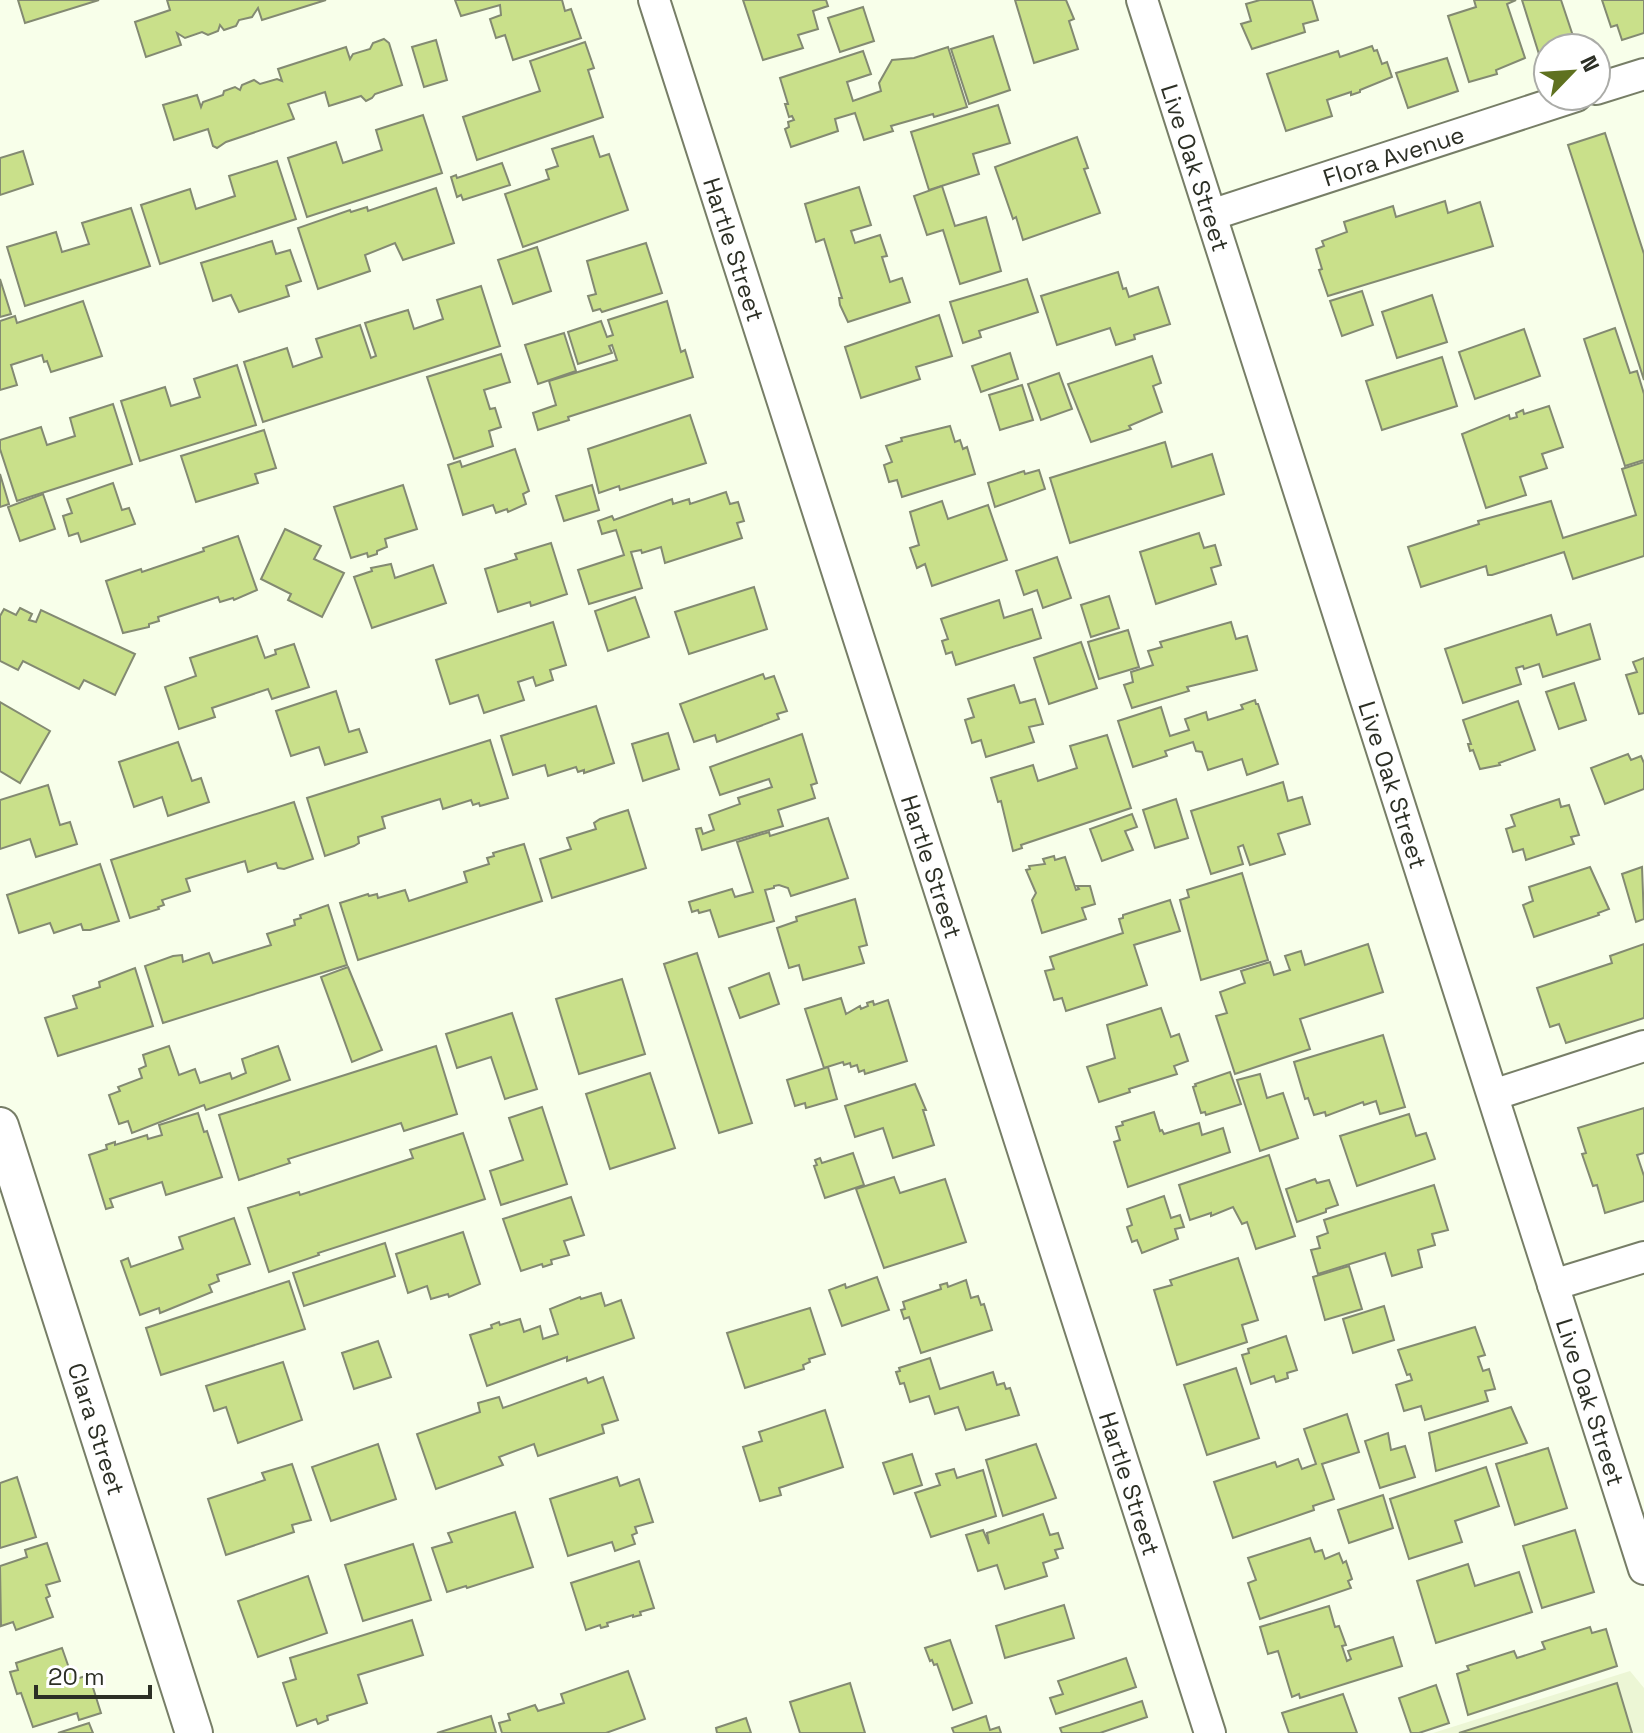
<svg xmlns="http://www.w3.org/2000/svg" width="1644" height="1733" font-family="'Space Grotesk',sans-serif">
<rect width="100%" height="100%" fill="#f8ffea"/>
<polygon fill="#ecf6d5" points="1630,1671 1644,1688 1644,1733 1433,1733"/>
<g fill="#c9e08a" stroke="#838a72" stroke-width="2">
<polygon points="18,0 99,0 25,23"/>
<polygon points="167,0 326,0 262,20 258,8 252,17 239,20 236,26 224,30 220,25 218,31 208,35 202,32 185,38 177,33 181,45 146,57 135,22 170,10"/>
<polygon points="455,0 562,0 565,11 571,9 581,38 513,60 505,35 496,38 490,19 501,15 500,5 461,16"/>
<polygon points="743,0 826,0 828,6 813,11 818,29 798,35 803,48 763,60"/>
<polygon points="1015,0 1066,0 1074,19 1069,21 1078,49 1034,63"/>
<polygon points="1260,0 1312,0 1318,20 1303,24 1305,32 1252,49 1241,24 1251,21 1246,4"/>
<polygon points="1474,0 1516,0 1507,4 1525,58 1496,70 1497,74 1469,82 1448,16 1476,7"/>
<polygon points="1522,0 1561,0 1577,48 1548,48 1548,65 1543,67"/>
<polygon points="1602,0 1644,0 1644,33 1622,40 1617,25 1611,27"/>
<polygon points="863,7 874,41 840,52 828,18"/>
<polygon points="993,36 1010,90 969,104 951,49"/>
<polygon points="384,39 389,43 402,85 375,94 372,98 366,101 361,96 329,106 325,92 288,104 294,119 226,142 217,148 213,146 208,129 174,140 163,105 197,95 201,107 203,102 223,95 224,91 235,87 240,90 242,85 254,80 260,84 277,79 282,81 278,69 346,47 350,59 353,54 370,49 373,43"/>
<polygon points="436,40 447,80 424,87 412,47"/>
<polygon points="585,42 594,68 588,70 603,117 477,160 463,117 540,91 530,61"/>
<polygon points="1372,46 1374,51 1377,50 1382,64 1387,62 1392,77 1360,90 1360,92 1351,95 1351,92 1327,100 1332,116 1286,131 1267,74 1338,51 1340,57"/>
<polygon points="948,47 967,107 934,117 933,114 891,126 893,131 864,140 855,113 835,119 838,131 791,147 785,129 789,127 788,122 794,120 792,116 789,117 785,104 788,104 780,78 863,51 871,74 847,82 853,101 881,91 879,83 892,60 914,58"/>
<polygon points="1447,58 1458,91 1408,108 1396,73"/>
<polygon points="998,105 1010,143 973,154 979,174 929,190 911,132"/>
<polygon points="423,115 442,173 307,217 288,158 336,142 343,163 382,150 376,130"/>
<polygon points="1605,133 1644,254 1644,380 1568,145"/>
<polygon points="593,136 600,157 609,154 628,210 523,247 505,194 549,179 546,170 558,166 552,149"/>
<polygon points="1077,137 1088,168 1084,169 1100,213 1023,240 1016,217 1013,219 995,167"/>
<polygon points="23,151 33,184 0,195 0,158"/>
<polygon points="277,161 296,219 160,264 141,205 190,189 196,209 235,196 229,176"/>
<polygon points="502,163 510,185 463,200 461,195 457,197 451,177 456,175 457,178"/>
<polygon points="942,186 955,226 986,217 1001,271 960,284 943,230 927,235 914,196"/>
<polygon points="859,187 871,225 851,231 855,243 880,235 887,256 882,257 890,282 902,278 910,302 848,322 840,305 839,298 842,298 824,239 816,242 805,204"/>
<polygon points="436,188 454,243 403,260 395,243 365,255 370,271 318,289 298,228 350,210 351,212 367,207 368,211"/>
<polygon points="1445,201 1448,213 1480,202 1493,246 1328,296 1319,270 1322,269 1316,249 1324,246 1322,241 1347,232 1344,222 1393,206 1396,217"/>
<polygon points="131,208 150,266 25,306 7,247 56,232 62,252 89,244 82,223"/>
<polygon points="272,241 276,254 290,250 301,281 286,286 289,296 239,312 231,295 213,301 201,263"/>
<polygon points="646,243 662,293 602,312 600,309 593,311 588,296 596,294 587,261"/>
<polygon points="537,247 551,291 513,304 498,260"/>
<polygon points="1118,272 1123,289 1126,288 1129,297 1158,287 1170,324 1134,335 1135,339 1116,345 1110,328 1057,345 1041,296"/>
<polygon points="0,279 11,314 0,317"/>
<polygon points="1027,279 1038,312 979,331 981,337 963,343 950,302"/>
<polygon points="481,286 500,346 263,422 244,362 287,348 293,367 322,357 316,339 360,325 371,358 376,356 365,323 408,310 414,329 443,319 437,300"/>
<polygon points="1362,291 1373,325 1342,336 1330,301"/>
<polygon points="1432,295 1447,342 1397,358 1382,312"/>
<polygon points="83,301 102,356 51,372 47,361 44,362 42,355 11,365 17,385 0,390 0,321 15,316 17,323"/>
<polygon points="667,301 681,352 685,350 693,377 568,417 569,420 538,430 533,413 556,405 549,381 617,360 612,345 609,346 612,353 578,364 568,332 601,321 607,337 613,335 608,320"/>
<polygon points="939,315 952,356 916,367 920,379 861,398 845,347"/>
<polygon points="1615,328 1630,373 1637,371 1644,394 1644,460 1625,466 1584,339"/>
<polygon points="1524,329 1540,376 1475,399 1459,352"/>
<polygon points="564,333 576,371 538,384 525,345"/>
<polygon points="1010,353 1018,379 981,392 972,366"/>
<polygon points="501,354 510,382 484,390 490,409 495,408 501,427 489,431 493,446 454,459 427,377"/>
<polygon points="1152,356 1161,383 1153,386 1162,412 1129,426 1131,429 1091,442 1068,384"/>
<polygon points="1442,357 1457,406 1382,430 1366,381"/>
<polygon points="237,365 256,425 140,461 121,401 165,387 171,406 200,397 194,379"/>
<polygon points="1059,373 1072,409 1041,420 1028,384"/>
<polygon points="1022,385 1033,420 1000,430 989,395"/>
<polygon points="113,404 132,464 17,501 0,449 0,440 41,427 47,445 75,436 70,418"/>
<polygon points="1549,406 1563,447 1542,454 1547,468 1520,477 1526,495 1486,508 1462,434 1509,415 1510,419 1517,417 1516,413 1523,410 1524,414"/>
<polygon points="690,415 706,463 620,490 619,486 599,493 588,449"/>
<polygon points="950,426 955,442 960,440 963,449 967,447 975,474 902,497 897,480 889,482 884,465 892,462 886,446 902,441 901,438"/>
<polygon points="264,430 276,468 255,474 258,483 196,502 181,456"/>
<polygon points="1165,442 1172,467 1212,454 1224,494 1070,543 1050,478"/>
<polygon points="515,449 529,491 523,494 526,504 508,512 507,509 496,513 493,505 463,515 448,465 460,461 462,467"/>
<polygon points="1644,462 1644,556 1573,579 1564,552 1492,575 1488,575 1486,566 1421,587 1408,547 1479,524 1478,521 1551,501 1563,538 1636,515 1622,469"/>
<polygon points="1039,470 1045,489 995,507 988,483 1024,471 1025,474"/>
<polygon points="0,474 9,504 0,507"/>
<polygon points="113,483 122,510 129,508 135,524 81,542 78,533 69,536 63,516 72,513 67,499"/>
<polygon points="403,485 417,529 385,539 387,547 377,551 377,554 368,557 367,553 351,558 334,507"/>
<polygon points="592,485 599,510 564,521 556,496"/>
<polygon points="726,492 730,504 738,502 744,521 737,523 742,538 665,563 661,547 642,553 641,550 631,552 642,588 589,604 578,570 624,555 616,530 602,534 598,521 612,516 614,520 672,499 673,504 689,499 690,504"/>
<polygon points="43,494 55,529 20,541 8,507"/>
<polygon points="942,501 948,519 988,505 1007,560 932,586 925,564 917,568 910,548 919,545 910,512"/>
<polygon points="285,529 321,546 314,559 344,573 322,617 288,600 291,594 261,579"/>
<polygon points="1199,533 1204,548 1215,545 1221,565 1211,568 1216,584 1156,604 1140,552"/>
<polygon points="238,536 257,590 234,600 233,598 220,602 218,597 158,617 159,621 149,624 149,627 123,633 106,581 141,569 142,572 204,551 203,548"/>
<polygon points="551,543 567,594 531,606 530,602 498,612 485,569 517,559 515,554"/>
<polygon points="1057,557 1071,598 1043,608 1037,590 1024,595 1016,571"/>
<polygon points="391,564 395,578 433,565 446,603 372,628 354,577 372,571 371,568"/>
<polygon points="754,587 767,629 689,654 675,612"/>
<polygon points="1109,596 1119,628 1091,637 1081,605"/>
<polygon points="635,597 649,637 608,651 595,611"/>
<polygon points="999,600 1004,618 1032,609 1041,638 956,665 952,652 946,654 942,641 948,639 941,619"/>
<polygon points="20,608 32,614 29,620 36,622 41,610 135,654 115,695 84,680 79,689 23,661 18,670 0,661 0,616 4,609 16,615"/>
<polygon points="1551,615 1557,635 1590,624 1600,659 1543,677 1539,664 1524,669 1523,666 1516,668 1521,684 1463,703 1445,649"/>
<polygon points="553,622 566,665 550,670 553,680 536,686 533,677 518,682 524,700 484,713 478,695 450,704 436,660"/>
<polygon points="1231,622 1236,639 1247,636 1257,670 1187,687 1189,691 1132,708 1124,685 1133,682 1131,672 1153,665 1148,651 1162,647 1160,642"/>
<polygon points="1128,630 1139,667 1099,679 1088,642"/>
<polygon points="257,636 265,658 276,654 275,650 294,644 309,687 272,699 268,689 212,708 215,717 179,729 165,687 196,676 190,658"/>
<polygon points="1081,642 1097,688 1049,704 1034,658"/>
<polygon points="1644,658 1644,713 1639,714 1626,675 1637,672 1633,662"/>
<polygon points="763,674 765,679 774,676 787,711 777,714 779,719 717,742 715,735 694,742 680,704"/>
<polygon points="1574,683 1586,720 1559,729 1546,692"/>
<polygon points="1014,685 1020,703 1035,699 1043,724 1029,727 1034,742 986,757 981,740 972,743 965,720 974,717 968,699"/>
<polygon points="336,691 349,732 359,729 367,752 325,765 319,747 291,756 276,711"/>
<polygon points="1255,700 1256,704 1258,704 1278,764 1247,775 1242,759 1208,770 1202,752 1196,751 1193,742 1165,751 1167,756 1133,767 1118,721 1161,707 1170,736 1189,730 1185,719 1206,712 1208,720 1243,709 1241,705"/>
<polygon points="1518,701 1535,750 1499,763 1500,765 1480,769 1473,750 1470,751 1468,744 1471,744 1463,720"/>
<polygon points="0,702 50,731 20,783 0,771"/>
<polygon points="596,706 614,763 584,773 584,770 578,772 576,767 548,776 545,765 513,775 501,736"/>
<polygon points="668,733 679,769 643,781 632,744"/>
<polygon points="802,734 817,783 811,785 815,798 778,810 783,826 702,850 696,829 701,828 703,834 714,830 709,815 740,804 738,798 772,787 769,779 720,795 710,767"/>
<polygon points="1107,735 1131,808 1021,845 1022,848 1013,851 1001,801 998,802 991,778 1033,765 1038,781 1077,768 1070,746"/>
<polygon points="490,740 508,798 480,806 479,803 473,805 471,800 443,809 440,799 382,817 385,828 358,837 359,843 354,846 325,856 307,798"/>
<polygon points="178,742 192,781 201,778 209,802 168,816 162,797 134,807 119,762"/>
<polygon points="1628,754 1631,760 1641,756 1644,763 1644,789 1605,804 1591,768"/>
<polygon points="1283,782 1288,801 1302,797 1310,824 1278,834 1285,854 1250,865 1243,845 1238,847 1243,864 1211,874 1191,811"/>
<polygon points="48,785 60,825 70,822 77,844 36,857 30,839 0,849 0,800"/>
<polygon points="1176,799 1188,838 1155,848 1143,810"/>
<polygon points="1559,799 1561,807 1569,805 1579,835 1571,837 1574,844 1526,860 1523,849 1513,852 1506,829 1515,826 1511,815"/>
<polygon points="294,802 313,859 284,869 278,868 276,863 248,872 245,861 186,879 190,891 162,900 164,905 158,907 159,909 130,918 111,860"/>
<polygon points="628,810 646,868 552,898 540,859 571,849 567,838 596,829 594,823 600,819"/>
<polygon points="1132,814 1137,827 1125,831 1133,850 1102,861 1090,829"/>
<polygon points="828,818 848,878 791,896 788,888 779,885 774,886 774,888 765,890 774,921 719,937 710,910 699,913 698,910 692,912 689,902 732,889 735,897 753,892 737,842 769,832 770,836"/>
<polygon points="524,844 542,901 358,960 340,903 368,894 369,896 377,894 378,898 405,890 409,901 467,882 464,872 489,864 487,858 494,856 493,853"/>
<polygon points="1054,856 1055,860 1065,857 1076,890 1079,889 1077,886 1090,886 1095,904 1082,908 1086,919 1042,933 1032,900 1036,893 1026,870 1030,869 1029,866 1045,864 1043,859"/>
<polygon points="100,864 119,921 90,930 83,930 81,924 54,933 50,923 19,933 7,895"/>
<polygon points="1590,867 1609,909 1598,913 1599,915 1534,937 1523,905 1533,901 1529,887"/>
<polygon points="1642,867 1644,919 1636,922 1622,874"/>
<polygon points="1242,873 1268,960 1201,980 1180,900 1189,897 1187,890"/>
<polygon points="855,899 867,945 859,947 864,963 803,980 799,965 789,968 777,928 797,921 796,917"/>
<polygon points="1170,900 1180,931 1134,945 1147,985 1066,1011 1062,998 1054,1000 1045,971 1054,969 1050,957 1123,933 1119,919 1123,918 1123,915"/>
<polygon points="328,905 347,965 163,1023 145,966 173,956 182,955 183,962 209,953 213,963 271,945 267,934 295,925 294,920 301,918 300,915"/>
<polygon points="1368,944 1383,992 1300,1019 1310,1049 1235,1074 1216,1016 1227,1013 1220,992 1245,983 1241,971 1270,962 1274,975 1290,970 1285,956 1301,951 1305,965"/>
<polygon points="1644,944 1644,1018 1566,1043 1559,1024 1550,1027 1537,988 1612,963 1610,956"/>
<polygon points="697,953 752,1123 719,1133 664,964"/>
<polygon points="348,967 382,1050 352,1062 321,977"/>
<polygon points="135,968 153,1026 58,1056 45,1018 77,1008 73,996 100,987 99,982"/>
<polygon points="769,973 779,1004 740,1018 729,988"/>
<polygon points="622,979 645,1054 579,1074 556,999"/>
<polygon points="841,998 846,1014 860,1006 861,1009 868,1006 867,1003 873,1001 874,1005 888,1000 907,1061 865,1074 864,1070 859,1072 857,1065 851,1067 850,1063 844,1065 843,1062 824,1068 805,1009"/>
<polygon points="1161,1008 1171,1037 1179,1034 1188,1061 1174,1066 1177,1074 1129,1089 1130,1092 1099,1102 1087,1067 1115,1058 1107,1025"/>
<polygon points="512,1013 537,1089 505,1099 491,1057 457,1068 446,1034"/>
<polygon points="1383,1035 1405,1107 1380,1114 1376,1101 1364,1105 1363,1102 1326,1116 1325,1112 1314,1115 1308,1098 1305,1099 1294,1062"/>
<polygon points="169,1046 179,1075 195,1069 200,1083 230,1073 232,1079 246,1073 242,1059 278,1046 290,1080 206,1110 204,1105 132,1133 128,1121 119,1124 109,1095 120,1091 118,1087 142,1078 139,1069 146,1066 143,1055"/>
<polygon points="436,1046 457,1114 404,1131 401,1123 288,1159 290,1163 239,1180 219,1115"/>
<polygon points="828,1067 837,1099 806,1108 805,1103 795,1106 787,1080"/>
<polygon points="1230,1072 1241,1104 1206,1115 1205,1112 1201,1113 1193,1087 1196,1086 1195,1084"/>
<polygon points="650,1073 675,1148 610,1169 586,1094"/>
<polygon points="1260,1074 1267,1098 1283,1093 1298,1138 1260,1151 1237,1080"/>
<polygon points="915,1084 926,1110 923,1110 934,1145 893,1158 883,1128 855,1137 845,1106"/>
<polygon points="542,1107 567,1184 501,1205 490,1171 523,1160 509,1118"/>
<polygon points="1644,1108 1644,1153 1637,1155 1644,1176 1644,1201 1605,1213 1597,1185 1593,1186 1582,1154 1586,1153 1578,1128"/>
<polygon points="1154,1112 1160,1131 1162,1130 1164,1134 1199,1123 1202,1135 1223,1128 1230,1152 1128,1187 1114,1142 1120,1140 1116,1127 1123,1125 1122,1122"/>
<polygon points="198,1113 204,1132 207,1131 222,1177 166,1195 162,1182 110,1199 113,1207 106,1209 89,1155 107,1149 106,1145 115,1142 115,1145 147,1135 148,1139 162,1135 159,1125"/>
<polygon points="1409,1114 1416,1136 1426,1133 1435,1159 1357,1186 1340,1136"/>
<polygon points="463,1133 485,1199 318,1253 319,1255 269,1272 248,1208 299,1192 300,1195 413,1158 410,1150"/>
<polygon points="853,1153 864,1185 825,1198 814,1166 817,1165 815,1160 820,1158 822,1163"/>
<polygon points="1269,1155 1295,1236 1256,1249 1247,1222 1242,1224 1233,1207 1211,1216 1211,1213 1190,1220 1179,1185"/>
<polygon points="894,1177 900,1193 945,1179 966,1242 884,1268 856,1189"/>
<polygon points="1315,1179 1317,1183 1329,1180 1338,1205 1326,1209 1326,1212 1297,1222 1286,1189"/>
<polygon points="1434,1185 1448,1230 1432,1234 1435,1245 1418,1250 1422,1267 1392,1276 1385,1253 1318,1274 1311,1250 1320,1248 1317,1237 1328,1233 1324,1220"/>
<polygon points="1164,1196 1171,1218 1180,1215 1184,1227 1175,1229 1178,1239 1142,1253 1137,1240 1132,1242 1127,1227 1132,1225 1127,1209"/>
<polygon points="571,1197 584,1235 564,1241 569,1255 551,1260 552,1264 543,1267 542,1264 521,1271 503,1219"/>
<polygon points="234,1218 250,1264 217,1275 219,1281 209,1285 212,1292 160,1313 159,1308 140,1315 121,1261 128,1258 131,1267 183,1249 179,1237"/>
<polygon points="463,1232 480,1284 449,1297 448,1294 431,1299 427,1286 408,1293 396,1254"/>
<polygon points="385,1243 395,1276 304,1306 293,1273"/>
<polygon points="1238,1258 1258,1320 1242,1325 1247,1342 1177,1365 1154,1290 1172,1285 1170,1280"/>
<polygon points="1349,1266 1362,1309 1325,1320 1313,1277"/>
<polygon points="877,1277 889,1310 842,1326 829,1290 845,1284 846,1288"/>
<polygon points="966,1280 971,1298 978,1296 981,1305 984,1304 992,1330 921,1353 909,1317 904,1319 901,1310 905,1309 903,1302 941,1289 940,1285 947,1283 948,1287"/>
<polygon points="289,1281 305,1329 161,1375 146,1328"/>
<polygon points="601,1293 605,1306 621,1300 634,1338 567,1361 567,1357 487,1386 470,1335 492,1328 491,1325 499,1322 500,1325 520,1319 524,1332 540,1326 543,1339 558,1334 550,1309 580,1297 581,1299"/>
<polygon points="1384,1306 1394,1340 1353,1353 1343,1319"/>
<polygon points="810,1308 825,1354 809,1359 810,1362 803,1365 804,1369 745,1388 727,1333"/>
<polygon points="1475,1327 1485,1355 1478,1357 1483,1371 1489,1369 1495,1389 1485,1391 1488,1401 1425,1420 1421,1406 1404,1411 1396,1385 1412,1380 1410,1374 1407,1375 1398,1350"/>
<polygon points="1286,1336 1297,1370 1287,1373 1288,1378 1276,1382 1274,1376 1251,1384 1242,1355 1249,1353 1248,1349"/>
<polygon points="378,1341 391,1377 354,1389 342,1353"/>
<polygon points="930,1358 940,1389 993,1372 997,1385 1004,1383 1006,1389 1010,1388 1019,1415 966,1430 958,1407 935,1414 929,1396 910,1402 904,1383 900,1384 896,1372 900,1371 899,1368"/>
<polygon points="283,1362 302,1420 238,1443 226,1407 214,1411 206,1386"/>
<polygon points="1236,1368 1259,1438 1207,1455 1184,1385"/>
<polygon points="603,1377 618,1420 602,1425 604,1433 538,1456 534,1444 499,1457 503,1465 436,1489 417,1434 480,1412 478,1403 499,1397 503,1408 586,1378 588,1383"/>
<polygon points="1511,1407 1527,1443 1436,1471 1429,1433"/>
<polygon points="825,1410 843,1467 779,1488 781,1495 760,1501 743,1447 762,1441 759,1432"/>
<polygon points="1347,1414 1359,1452 1322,1464 1334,1499 1313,1506 1314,1510 1233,1538 1214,1482 1275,1462 1277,1467 1298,1459 1302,1469 1316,1464 1304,1429"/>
<polygon points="1388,1433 1391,1450 1405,1446 1415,1477 1380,1488 1365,1441"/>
<polygon points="378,1444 396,1499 331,1521 312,1467"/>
<polygon points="1036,1444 1056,1498 1003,1516 986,1460"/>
<polygon points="1548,1448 1567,1508 1515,1525 1496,1464"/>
<polygon points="912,1454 922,1485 894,1494 883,1463"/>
<polygon points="292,1464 311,1520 292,1525 294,1532 226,1555 208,1499 265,1480 262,1473"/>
<polygon points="1486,1467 1499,1506 1455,1521 1462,1542 1409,1559 1390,1499"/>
<polygon points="954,1469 957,1478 983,1470 996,1516 931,1537 915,1493 940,1485 936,1474"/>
<polygon points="17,1477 36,1537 0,1548 0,1483"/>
<polygon points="617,1477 620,1486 639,1479 653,1522 635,1527 637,1533 632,1535 635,1544 615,1551 612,1542 568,1556 550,1499"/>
<polygon points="1383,1495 1393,1528 1349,1543 1338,1510"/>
<polygon points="515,1512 533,1567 467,1588 466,1586 447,1592 432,1548 452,1542 448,1533"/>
<polygon points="1043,1514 1050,1535 1058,1533 1063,1548 1055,1550 1058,1558 1043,1563 1047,1576 1005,1589 997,1565 978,1571 966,1535 983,1530 989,1544 987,1533"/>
<polygon points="1575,1530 1594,1592 1542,1608 1523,1546"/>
<polygon points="1310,1538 1315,1552 1322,1550 1325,1559 1339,1553 1343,1563 1346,1561 1352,1579 1348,1581 1351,1588 1260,1619 1248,1583 1256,1580 1248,1558"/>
<polygon points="47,1543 60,1581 46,1585 50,1596 46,1598 53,1617 16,1630 13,1622 1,1626 0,1566 27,1557 25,1550"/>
<polygon points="413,1544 431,1600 363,1621 345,1565"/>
<polygon points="639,1561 654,1608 640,1612 641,1615 633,1617 633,1615 607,1623 608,1626 601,1628 600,1625 586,1630 571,1583"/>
<polygon points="1468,1564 1475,1586 1519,1572 1532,1612 1436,1643 1417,1581"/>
<polygon points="308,1576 327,1633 258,1657 238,1601"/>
<polygon points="1064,1605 1074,1638 1005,1658 996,1626"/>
<polygon points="1329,1606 1335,1627 1339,1626 1346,1645 1342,1646 1347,1661 1351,1659 1348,1651 1393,1637 1402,1666 1300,1698 1299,1694 1292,1697 1278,1651 1268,1654 1260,1627"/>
<polygon points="412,1620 423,1655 358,1675 367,1703 327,1716 328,1720 318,1724 316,1719 297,1726 283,1683 296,1679 290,1658"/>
<polygon points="1590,1627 1592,1633 1606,1629 1617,1666 1468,1715 1457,1674 1469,1670 1467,1666 1514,1651 1517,1658 1545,1649 1542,1642"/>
<polygon points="950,1640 972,1703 953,1710 937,1664 934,1665 932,1660 930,1661 925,1648"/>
<polygon points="62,1648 69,1668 72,1667 76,1679 89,1675 101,1713 79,1720 77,1713 33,1727 21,1693 17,1694 10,1672 18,1670 16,1663"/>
<polygon points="1126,1658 1136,1687 1056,1714 1050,1698 1063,1694 1058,1681"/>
<polygon points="628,1671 645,1719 606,1733 502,1733 499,1723 510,1720 508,1714 535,1705 538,1711 564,1703 561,1694"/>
<polygon points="850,1683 865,1733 800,1733 790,1702"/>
<polygon points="1617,1683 1632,1733 1459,1733"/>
<polygon points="1436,1685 1449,1723 1419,1733 1411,1733 1399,1698"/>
<polygon points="1343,1694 1357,1733 1289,1733 1282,1713"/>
<polygon points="1142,1701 1147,1717 1100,1733 1062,1733 1060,1728"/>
<polygon points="491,1716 496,1733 437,1733"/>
<polygon points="986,1716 990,1730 999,1727 1001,1733 954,1733 952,1728"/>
<polygon points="746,1718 751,1733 717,1733 716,1728"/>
<polygon points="89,1723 93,1733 58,1733"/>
</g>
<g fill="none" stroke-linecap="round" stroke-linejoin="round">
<defs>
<g id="minor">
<path id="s1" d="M 654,0 L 1210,1733"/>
<path id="s2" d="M 1142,0 L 1644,1569"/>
<polyline points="1596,89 1644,74"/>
<path id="s3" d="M 1211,215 L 1576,96"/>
<polyline points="1493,1095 1644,1046"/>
<polyline points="1553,1285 1644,1257"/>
</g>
<g id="tertiary">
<path id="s4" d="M 0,1126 L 194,1733"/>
</g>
</defs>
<use href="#minor" stroke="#777e67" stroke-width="34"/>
<use href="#tertiary" stroke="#777e67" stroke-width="40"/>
<use href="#minor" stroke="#fff" stroke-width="30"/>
<use href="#tertiary" stroke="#fff" stroke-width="36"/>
</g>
<g text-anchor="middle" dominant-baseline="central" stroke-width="7" stroke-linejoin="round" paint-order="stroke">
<g font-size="24" fill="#2c2f25" stroke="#fff">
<text stroke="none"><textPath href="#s3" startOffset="192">Flora Avenue</textPath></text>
<text stroke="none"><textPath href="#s2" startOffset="176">Live Oak Street</textPath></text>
<text stroke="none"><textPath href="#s1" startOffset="262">Hartle Street</textPath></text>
<text stroke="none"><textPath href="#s2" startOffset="824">Live Oak Street</textPath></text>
<text stroke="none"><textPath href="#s1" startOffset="910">Hartle Street</textPath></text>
<text stroke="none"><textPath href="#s2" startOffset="1472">Live Oak Street</textPath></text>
<text stroke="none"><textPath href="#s4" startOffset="318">Clara Street</textPath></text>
<text stroke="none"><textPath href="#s1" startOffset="1558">Hartle Street</textPath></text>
</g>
</g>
<g transform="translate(1572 72) rotate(65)"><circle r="38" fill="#ffffff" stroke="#abaca8" stroke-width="2"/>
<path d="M0-6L14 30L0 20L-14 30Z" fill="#5f711f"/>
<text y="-12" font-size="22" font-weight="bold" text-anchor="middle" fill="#2c2f25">N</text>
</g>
<path d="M36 1685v12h114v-12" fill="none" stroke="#2c2f25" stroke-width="4"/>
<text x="48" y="1685" font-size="24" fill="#2c2f25" stroke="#ffffff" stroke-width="6" paint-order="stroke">20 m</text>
</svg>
